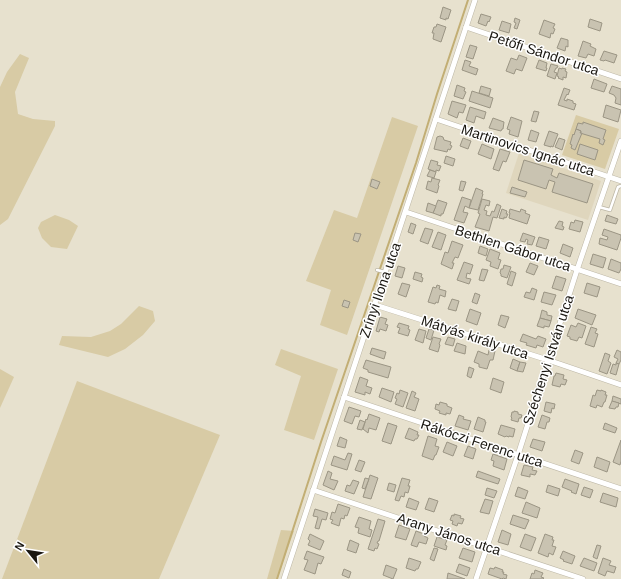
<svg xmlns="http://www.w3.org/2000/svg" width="621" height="579" font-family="Arial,sans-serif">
<rect width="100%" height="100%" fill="#e7e1ce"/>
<polygon fill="#dfd6bd" points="519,153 601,181 588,220 506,193"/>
<g fill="#d8cba5">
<polygon points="20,54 29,58 15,92 18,114 33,119 55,121 55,126 8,219 0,225 0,87 7,72"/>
<polygon points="576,115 619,129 605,169 562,155"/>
<polygon points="392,117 418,126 347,335 320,325 331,290 306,281 334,210 357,218"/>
<polygon points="55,215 69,220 78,226 67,249 51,247 42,238 38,228 41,222"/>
<polygon points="139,306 153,311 155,321 143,335 125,349 108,357 59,345 62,336 91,337 110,331 121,324"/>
<polygon points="281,349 338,369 314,440 284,430 301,376 275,365"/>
<polygon points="0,369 14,377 0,408"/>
<polygon points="77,381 220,435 159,579 2,579"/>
<polygon points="281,530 294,531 277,579 267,579"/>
</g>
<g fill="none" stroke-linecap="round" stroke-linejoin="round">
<polyline stroke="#c2ae74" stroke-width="2" points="277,579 321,442 416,163 437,94 468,0"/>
</g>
<g fill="#c9c3b1" stroke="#9b9584">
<polygon points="443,7 451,10 448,19 446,18 446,20 440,18"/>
<polygon points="481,14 491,17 489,22 488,21 486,26 478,23"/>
<polygon points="515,18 520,20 517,29 514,28 516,23 514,22"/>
<polygon points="590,19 602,23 600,31 588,27"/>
<polygon points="544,20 555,24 553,28 555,29 553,34 551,33 550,38 539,34"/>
<polygon points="502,21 511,24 509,33 499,30"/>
<polygon points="437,24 446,27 441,42 433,39 434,33 432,33 434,27 436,27"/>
<polygon points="561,38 568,40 568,47 566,46 565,51 557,48"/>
<polygon points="583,41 591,44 590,46 596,49 594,56 588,54 586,58 578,56"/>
<polygon points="470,45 477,47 473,59 466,57"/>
<polygon points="604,51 617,55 614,63 605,60 604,61 600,60"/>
<polygon points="519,55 527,58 522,71 516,69 514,74 506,71 511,58 517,60"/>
<polygon points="465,60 471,62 469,66 478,69 476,75 462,70"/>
<polygon points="539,60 547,63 546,68 547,68 546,71 536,68"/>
<polygon points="551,64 558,66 557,68 556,68 554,72 557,73 555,79 547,76"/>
<polygon points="559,68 562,69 562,68 566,69 565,71 567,72 566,78 563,77 563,80 558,78 559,77 557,76"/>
<polygon points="594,79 607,84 604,92 591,88"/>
<polygon points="457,85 465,88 464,91 466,92 463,99 454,96"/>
<polygon points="481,86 491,89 489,96 479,93"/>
<polygon points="612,86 621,89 621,105 615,103 616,98 614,95 609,93"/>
<polygon points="564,88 570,90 568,95 567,94 564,100 567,101 567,99 573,101 573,103 576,104 574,110 558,105"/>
<polygon points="472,91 493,98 490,108 469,101"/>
<polygon points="452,101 466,105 463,113 459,112 457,118 448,114"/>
<polygon points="606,105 621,110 618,122 603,117"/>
<polygon points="470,107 486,112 484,119 476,116 474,123 466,120"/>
<polygon points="534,111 539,112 536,122 531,121"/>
<polygon points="511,117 522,121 518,137 509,134 510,130 507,129"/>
<polygon points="493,118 504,122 503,129 502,129 501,131 489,128"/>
<polygon points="583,122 606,130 603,139 605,140 603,145 599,143 600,139 580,133 581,131 576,129 578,123 583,124"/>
<polygon points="576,129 581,131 580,133 582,133 575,150 571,148 572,145 570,144 573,134 574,135"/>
<polygon points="531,130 539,133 536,142 528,140"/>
<polygon points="549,131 558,134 553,147 551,146 551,147 544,145"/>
<polygon points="440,136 443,137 444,140 451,142 450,145 452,146 450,150 448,149 447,152 434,149 437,137"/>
<polygon points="463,138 471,141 468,149 460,146"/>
<polygon points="559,138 565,140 562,150 555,147"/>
<polygon points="482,144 494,149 491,159 478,154"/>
<polygon points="580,144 598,150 595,160 577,154"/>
<polygon points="500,149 510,152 506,162 503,161 499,171 493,169"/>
<polygon points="446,156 455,159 453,166 444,163"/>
<polygon points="431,160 438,162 437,165 441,166 439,171 436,170 436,172 428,169"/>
<polygon points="524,160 553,169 551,175 557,178 559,173 593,184 587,203 552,192 555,182 549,180 546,189 518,180"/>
<polygon points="430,170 436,172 434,178 427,176"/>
<polygon points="432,178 440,180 438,185 439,186 437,193 426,189 428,181 431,182"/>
<polygon points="372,179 380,182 377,189 370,186"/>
<polygon points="461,181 466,182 463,191 459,190"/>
<polygon points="512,187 527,192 525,197 510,193"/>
<polygon points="476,188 483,191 482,194 483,194 478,210 469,208"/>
<polygon points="462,197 471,200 469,208 465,206 463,212 468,213 464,223 454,220"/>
<polygon points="482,199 490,201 489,206 486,205 484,210 487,211 486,215 490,216 492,211 494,212 497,204 501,206 497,218 493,217 489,231 475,227 480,214 478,213"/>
<polygon points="438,200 447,203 443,214 441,214 441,216 433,213"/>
<polygon points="428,203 436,206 433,213 426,211"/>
<polygon points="502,209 507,211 506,214 508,214 506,218 504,217 504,219 499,218"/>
<polygon points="510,209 520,212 521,209 526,211 525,213 530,215 527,224 509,218 510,213 509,213"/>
<polygon points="607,215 618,219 616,224 605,221"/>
<polygon points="575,220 583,222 580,232 569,229 571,222 574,223"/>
<polygon points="559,221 563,222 562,226 564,227 563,230 555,228"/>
<polygon points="411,223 416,225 413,234 408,232"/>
<polygon points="425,228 433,230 428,244 420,241"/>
<polygon points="604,229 621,235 621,238 617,250 599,244 600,238 607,240 608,237 602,235"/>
<polygon points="438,232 446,235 441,250 432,247"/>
<polygon points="355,233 361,234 358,242 353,240"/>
<polygon points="523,233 535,237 532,245 527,244 528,240 526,239 525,242 520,241"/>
<polygon points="539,237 549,240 546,249 536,246"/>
<polygon points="452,241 463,245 458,258 455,257 452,263 454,263 452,269 441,264 445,252 448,253"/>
<polygon points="563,244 573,248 570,257 560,253"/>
<polygon points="480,246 488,249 486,256 478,253"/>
<polygon points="490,249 500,253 498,259 501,260 498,269 490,266 491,262 486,260"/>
<polygon points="593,254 606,258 603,268 590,264"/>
<polygon points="611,259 621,263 621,269 619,273 608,269"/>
<polygon points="464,262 473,265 470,274 467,273 466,278 471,279 469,284 457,280"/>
<polygon points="530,263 538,266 534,275 526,272"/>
<polygon points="504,265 511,267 507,278 501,276 501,274 500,273 501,269 503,269"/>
<polygon points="398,266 405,268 402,278 395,276"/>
<polygon points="482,269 488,270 484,281 479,280"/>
<polygon points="511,271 516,273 512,286 507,284"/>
<polygon points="415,272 422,274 421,277 423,278 422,282 413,279"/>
<polygon points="556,276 566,279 562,291 552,288"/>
<polygon points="402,283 410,285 406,297 398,294"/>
<polygon points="587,283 600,287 597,297 584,293"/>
<polygon points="437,285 440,286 439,289 446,291 445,297 440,295 438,303 436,302 435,304 428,302 433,287 436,288"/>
<polygon points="532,288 537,290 534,300 524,297 526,292 530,293"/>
<polygon points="544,292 556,295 552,305 541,302"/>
<polygon points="475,293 480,295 477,304 472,302"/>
<polygon points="452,299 459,301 456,311 448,309"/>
<polygon points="344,300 350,302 348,308 342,306"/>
<polygon points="470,309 481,313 477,325 466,321"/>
<polygon points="578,309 596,315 592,325 575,318"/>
<polygon points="542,310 547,312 547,315 552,316 551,321 540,318"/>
<polygon points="501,315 509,317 505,328 498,325"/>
<polygon points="380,317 387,319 385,324 388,325 386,331 380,329 379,332 376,331"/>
<polygon points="540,318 551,321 549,327 544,326 544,328 537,326"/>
<polygon points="399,323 409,326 408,329 410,330 408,336 398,333 400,328 397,327"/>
<polygon points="578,323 586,326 582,338 579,337 577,341 570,339 570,337 567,336 571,325 576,327"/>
<polygon points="591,327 597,329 595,333 598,334 594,347 585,344"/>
<polygon points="419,329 426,331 423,343 415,340"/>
<polygon points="429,329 434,330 431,340 426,338"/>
<polygon points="523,334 536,339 538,336 546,339 543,347 537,345 536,348 526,345 527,343 520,341"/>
<polygon points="433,337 441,339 439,344 440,345 438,352 429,349"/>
<polygon points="448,337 455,339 453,346 445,344"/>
<polygon points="457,343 466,346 465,354 454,351"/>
<polygon points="372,348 386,352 384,359 370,354"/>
<polygon points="489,350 495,351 493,360 490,360 487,369 479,367 479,364 474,362 478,351 488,355"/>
<polygon points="617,350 621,352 621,360 619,364 616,363 618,359 614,357"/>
<polygon points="605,353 610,355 608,361 611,363 607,374 599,371"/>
<polygon points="513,359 520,362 517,371 510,368"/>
<polygon points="366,360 391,367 388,378 368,372 368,370 363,368"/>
<polygon points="520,362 526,363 523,372 517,371"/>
<polygon points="616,363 619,364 616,375 610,373 613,364 616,365"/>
<polygon points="469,367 474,369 471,378 467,376"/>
<polygon points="556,373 564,375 563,379 567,380 565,385 561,384 560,387 552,385 554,376 555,376"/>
<polygon points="360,377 368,380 366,386 372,388 370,394 365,392 365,395 355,392"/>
<polygon points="493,378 504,382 501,393 490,389"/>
<polygon points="382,388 394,392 391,402 379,397"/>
<polygon points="400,390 408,393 403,407 395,404 397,399 395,398 397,393 399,394"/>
<polygon points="597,390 601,391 601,390 606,392 605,395 607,395 605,402 604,402 602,407 597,405 596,408 590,406 593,395 595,396"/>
<polygon points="412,391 416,393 414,397 419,399 415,411 406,408"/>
<polygon points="613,396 621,399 621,404 612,401"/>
<polygon points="612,401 619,403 618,407 616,407 615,409 609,408"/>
<polygon points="440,402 447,404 447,406 452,408 450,414 446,413 446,415 439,413 440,411 435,409 436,404 439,405"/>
<polygon points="546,402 555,404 554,409 552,408 551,413 544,411"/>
<polygon points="349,407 361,411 359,417 355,416 352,424 344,421"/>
<polygon points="514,411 518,412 518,414 522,415 521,418 519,418 518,422 511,420 512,418 511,417 512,412 514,412"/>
<polygon points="369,414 380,418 376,430 369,428 368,433 363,429 366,419 367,420"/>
<polygon points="459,415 464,417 463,419 471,421 468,430 455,426"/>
<polygon points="542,415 550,418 549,422 547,422 545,429 538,427"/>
<polygon points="478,417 485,420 485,422 486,422 483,432 474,429"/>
<polygon points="360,420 365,422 362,430 357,429"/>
<polygon points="388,423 397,426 391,444 382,441"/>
<polygon points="605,423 617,428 615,433 603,429"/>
<polygon points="501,425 515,429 513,437 509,436 509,437 506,436 505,437 498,434"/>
<polygon points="409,428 418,432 417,435 419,435 417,439 415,439 414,441 405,438"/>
<polygon points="428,436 437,439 435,446 439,447 436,455 435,455 433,460 422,456"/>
<polygon points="340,437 347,440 345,448 337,446"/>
<polygon points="533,439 545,442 542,451 530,447"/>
<polygon points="621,440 621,461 620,465 613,462"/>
<polygon points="447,442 457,446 453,456 443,452"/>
<polygon points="468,446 476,449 473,459 464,456"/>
<polygon points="575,450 583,453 579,464 571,461"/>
<polygon points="348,453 352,454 347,470 331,465 334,456 345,460"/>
<polygon points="493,454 507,459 504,470 493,466 494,461 491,460"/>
<polygon points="597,457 610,462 607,472 594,467"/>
<polygon points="359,460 365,462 361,472 355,470"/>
<polygon points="524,465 533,467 532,470 537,471 535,475 530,474 530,477 521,475"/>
<polygon points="328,471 332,473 330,479 338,481 334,490 323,485"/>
<polygon points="478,471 500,479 498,484 476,477"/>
<polygon points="370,475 378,478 371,499 363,497"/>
<polygon points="365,478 369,479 365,489 362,488"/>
<polygon points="402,478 410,480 408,486 410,486 408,493 405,492 404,497 401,496 399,501 395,500"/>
<polygon points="565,479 579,484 576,494 571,492 572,491 562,487"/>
<polygon points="353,480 359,482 354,494 345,491 347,485 350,486"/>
<polygon points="389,483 396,485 394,492 387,490"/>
<polygon points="548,485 560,489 558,496 546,492"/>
<polygon points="518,487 528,491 525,499 515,496"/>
<polygon points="584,487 593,490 590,498 581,495"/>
<polygon points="487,488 497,491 494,498 485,495"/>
<polygon points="603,493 618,498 616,507 600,502"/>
<polygon points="409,498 419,502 416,510 406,507"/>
<polygon points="429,498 438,501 434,512 425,509"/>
<polygon points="485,499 493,501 489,514 480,512"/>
<polygon points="526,502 540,508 537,518 522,513"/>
<polygon points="338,504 350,508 347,516 345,515 344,519 341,518 339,526 331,523 333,520 330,519 332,512 335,513"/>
<polygon points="315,509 328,513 326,520 322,519 319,529 315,528 318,517 313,516"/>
<polygon points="454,514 461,516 460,518 464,519 462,524 458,523 457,526 452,524 453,521 450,520 452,515 454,516"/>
<polygon points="513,515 529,520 525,529 510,524"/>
<polygon points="359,517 371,521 369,529 372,530 370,537 358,533 359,528 355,527"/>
<polygon points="378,519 385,521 379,541 378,541 377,543 379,544 377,549 375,548 374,551 368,549"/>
<polygon points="399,525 410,529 406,540 395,537"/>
<polygon points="502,530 511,534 508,545 498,542"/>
<polygon points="416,531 424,534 424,536 428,538 426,544 419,542 417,547 411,545"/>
<polygon points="310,534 324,541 320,550 308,545 310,541 308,539"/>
<polygon points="525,534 536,538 531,551 520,547"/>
<polygon points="545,534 553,537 552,540 554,540 552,546 556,547 553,555 549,553 548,557 538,553"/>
<polygon points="437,537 447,540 445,545 447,546 446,550 434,546"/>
<polygon points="350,540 359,544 356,553 347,550"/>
<polygon points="597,545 601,546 597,559 593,557"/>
<polygon points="434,548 438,549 434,561 430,559"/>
<polygon points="463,548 475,552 472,562 459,558"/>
<polygon points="307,551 324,557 321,564 318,563 315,574 304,570 308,560 304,559"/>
<polygon points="563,551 575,556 572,564 563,561 564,560 560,558"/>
<polygon points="409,558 421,562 418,569 416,569 415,571 406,568"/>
<polygon points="584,558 597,563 594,571 580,566"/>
<polygon points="603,558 611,561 609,565 616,567 614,573 607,571 605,576 598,573"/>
<polygon points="459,564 470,568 467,576 456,572"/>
<polygon points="386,565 397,569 393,579 383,575"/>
<polygon points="495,567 503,570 502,572 504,572 503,574 507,575 506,579 503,578 502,579 488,574 490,568 494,569"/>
<polygon points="344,569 351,572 349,578 342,575"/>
<polygon points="535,570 543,573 541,577 544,578 543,579 530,579 532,573 534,574"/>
<polygon points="448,573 465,579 447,579"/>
</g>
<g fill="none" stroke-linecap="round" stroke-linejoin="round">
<defs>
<g id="service">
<polyline points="599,207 610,210 618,187 621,186"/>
<polyline points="377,270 385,272"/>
</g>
<g id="minor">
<polyline points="466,27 621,79"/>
<polyline points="436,119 621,181"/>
<polyline points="406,212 621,284"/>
<polyline points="375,305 548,360 621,385"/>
<polyline points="344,397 621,489"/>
<polyline points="313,490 583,579"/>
<polyline points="284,579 475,0"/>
<polyline points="476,579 518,455 577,270 621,141"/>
</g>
</defs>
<use href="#service" stroke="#bdb7a6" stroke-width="4"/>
<use href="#minor" stroke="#bdb7a6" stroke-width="6"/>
<use href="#service" stroke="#fff" stroke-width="2.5"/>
<use href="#minor" stroke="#fff" stroke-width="5"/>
</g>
<g text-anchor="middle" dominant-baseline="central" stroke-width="3" stroke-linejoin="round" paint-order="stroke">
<g font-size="14" fill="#1a1711" stroke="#fff">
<text transform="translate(544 53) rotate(18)">Petőfi Sándor utca</text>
<text transform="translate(528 150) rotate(18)">Martinovics Ignác utca</text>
<text transform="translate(513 248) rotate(18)">Bethlen Gábor utca</text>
<text transform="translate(380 290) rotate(-71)">Zrínyi Ilona utca</text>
<text transform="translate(475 337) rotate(18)">Mátyás király utca</text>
<text transform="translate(548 360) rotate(-72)">Széchenyi István utca</text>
<text transform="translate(482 443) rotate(18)">Rákóczi Ferenc utca</text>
<text transform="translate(449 534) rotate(18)">Arany János utca</text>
</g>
</g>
<g transform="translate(28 551) rotate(300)" stroke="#ffffff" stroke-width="3" paint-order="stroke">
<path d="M0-3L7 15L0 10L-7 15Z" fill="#1a1711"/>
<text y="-6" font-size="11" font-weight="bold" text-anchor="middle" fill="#1a1711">N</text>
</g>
</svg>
